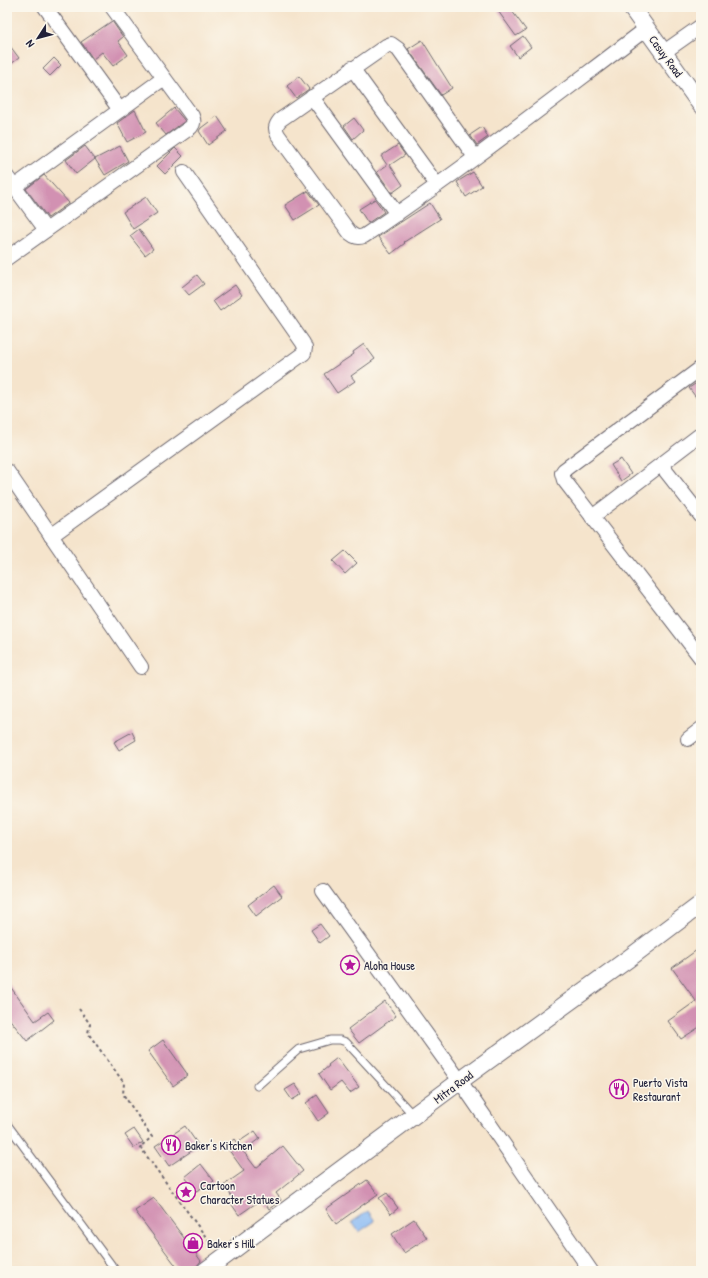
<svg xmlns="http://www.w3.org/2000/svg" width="708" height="1278" font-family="'Patrick Hand',sans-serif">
<rect width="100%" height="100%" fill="#fbf7ec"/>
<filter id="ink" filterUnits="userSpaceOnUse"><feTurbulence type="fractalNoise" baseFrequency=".025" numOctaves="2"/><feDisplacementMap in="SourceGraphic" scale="8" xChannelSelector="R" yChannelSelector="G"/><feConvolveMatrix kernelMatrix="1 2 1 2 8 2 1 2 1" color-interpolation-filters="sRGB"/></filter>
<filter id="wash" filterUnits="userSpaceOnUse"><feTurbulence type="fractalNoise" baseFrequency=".012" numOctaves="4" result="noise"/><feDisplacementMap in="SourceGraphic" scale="16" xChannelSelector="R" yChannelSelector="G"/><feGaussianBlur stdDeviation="0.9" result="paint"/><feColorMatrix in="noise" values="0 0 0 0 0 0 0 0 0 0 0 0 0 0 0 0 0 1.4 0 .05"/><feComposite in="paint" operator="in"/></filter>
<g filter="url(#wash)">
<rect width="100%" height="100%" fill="#f5e4cc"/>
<polygon fill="#88b9f4" stroke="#556e98" points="368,1211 375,1221 359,1232 352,1222"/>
<g id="blocks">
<g fill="#d291b2">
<polygon points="504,7 509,7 526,30 516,36 498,11"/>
<polygon points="112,21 123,37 118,41 128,55 113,66 102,52 93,59 81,42"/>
<polygon points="523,36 531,47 518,57 510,46"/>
<polygon points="422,40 452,88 441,95 408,49"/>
<polygon points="7,42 19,58 7,67"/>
<polygon points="54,58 61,65 50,76 43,69"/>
<polygon points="299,76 309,89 296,98 287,86"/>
<polygon points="174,108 185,121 166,135 156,123"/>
<polygon points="135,110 146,132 127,142 117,123"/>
<polygon points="217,116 227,131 208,145 199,131 201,128"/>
<polygon points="354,118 363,130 353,139 344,126"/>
<polygon points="482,127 488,137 477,145 470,135"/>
<polygon points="398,145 405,155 390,165 403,185 392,193 377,172 387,165 381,156"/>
<polygon points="85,146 95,159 76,174 66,160"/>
<polygon points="120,146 128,161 105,175 95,159"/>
<polygon points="175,148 183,156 165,174 157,166"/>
<polygon points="473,172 482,186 466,197 457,182"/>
<polygon points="44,175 69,203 48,218 26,189"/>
<polygon points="308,191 319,205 295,220 285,205"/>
<polygon points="146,197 157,213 133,229 123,212"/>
<polygon points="375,199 384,212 368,223 359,209"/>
<polygon points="430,203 440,219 404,242 405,243 391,254 378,237"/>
<polygon points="139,229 153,249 145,255 130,236"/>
<polygon points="197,275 204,284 189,295 182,287"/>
<polygon points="235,285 242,295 220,311 213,301"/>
<polygon points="364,344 375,359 351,376 355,381 337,393 324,374 354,354 353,352"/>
<polygon points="701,380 701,404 689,388"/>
<polygon points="621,459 631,474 621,481 611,465"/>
<polygon points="345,551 357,563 345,574 333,561"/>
<polygon points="132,732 136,740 119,750 114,742"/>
<polygon points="274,885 282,896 256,916 248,905"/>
<polygon points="320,924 329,936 320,943 311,930"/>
<polygon points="701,947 701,1026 681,1039 668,1021 696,1001 672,968"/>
<polygon points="7,982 35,1021 48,1012 54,1020 27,1041 7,1016"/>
<polygon points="385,1001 396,1016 359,1043 348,1029"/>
<polygon points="163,1040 188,1075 173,1086 148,1051"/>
<polygon points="337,1058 359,1087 350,1093 341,1082 330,1090 319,1074 329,1066 328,1065"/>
<polygon points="295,1084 302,1094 292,1100 285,1090"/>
<polygon points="317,1095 329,1113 318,1121 306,1103"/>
<polygon points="185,1126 199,1146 169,1166 155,1146"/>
<polygon points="134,1129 143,1142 134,1148 125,1135"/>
<polygon points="255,1131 260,1138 243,1151 256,1168 283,1146 303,1171 276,1193 281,1200 269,1209 262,1199 239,1215 230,1202 234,1200 224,1185 244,1171 226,1146 234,1139 237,1143"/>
<polygon points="201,1164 214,1181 205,1188 204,1187 196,1191 185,1177"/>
<polygon points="367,1180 378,1194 336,1224 326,1209"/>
<polygon points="387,1193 398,1208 391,1214 379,1198"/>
<polygon points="154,1198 187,1242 189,1240 197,1253 196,1254 201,1261 196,1267 195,1271 180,1271 135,1211"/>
<polygon points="414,1219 427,1238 404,1253 392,1234"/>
</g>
</g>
</g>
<g filter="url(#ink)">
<use href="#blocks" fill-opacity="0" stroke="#6c666e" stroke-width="1"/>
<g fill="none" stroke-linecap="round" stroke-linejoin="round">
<defs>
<g id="service">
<polyline points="257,1086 299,1049 330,1040 340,1040 346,1042 414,1116"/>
<polyline points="7,1124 116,1271"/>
</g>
<g id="minor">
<polyline points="45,7 120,110"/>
<polyline points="664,52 701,26"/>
<polyline points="352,68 437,185"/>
<polyline points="312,97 397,214"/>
<path d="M 475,157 L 398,49 L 391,44 L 386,46 L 280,120 C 275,126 275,129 278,135 L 350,233 C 355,237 358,238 364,236 C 461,171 553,99 646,29"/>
<polyline points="7,177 46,230"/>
<polyline points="14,187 164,78"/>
<path d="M 7,258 L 191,127 C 194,123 194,121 192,116 L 112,7"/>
<polyline points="701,368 564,470 562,473 564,480 701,658"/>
<polyline points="661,465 701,516"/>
<polyline points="7,471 141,667"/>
<polyline points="592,517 701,434"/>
<polyline points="51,536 304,353 305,348 303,343 184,172"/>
<polyline points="688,739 701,729"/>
<polyline points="323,891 460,1081 591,1271"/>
</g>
<g id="tertiary">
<polyline points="631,7 701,105"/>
<polyline points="205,1271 460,1081 628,959 701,904"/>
</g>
</defs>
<use href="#service" stroke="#6c666e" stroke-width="9"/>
<use href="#minor" stroke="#6c666e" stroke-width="16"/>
<use href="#tertiary" stroke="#6c666e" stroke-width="19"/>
<polyline stroke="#6c666e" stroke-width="2" stroke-dasharray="3 3" stroke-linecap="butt" points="79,1009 90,1024 88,1033 124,1083 123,1094 152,1137 140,1147 214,1248"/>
<use href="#service" stroke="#fff" stroke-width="7"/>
<use href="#minor" stroke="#fff" stroke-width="14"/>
<use href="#tertiary" stroke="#fff" stroke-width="17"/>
</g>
</g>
<defs>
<symbol id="sight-ring" viewBox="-11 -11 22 22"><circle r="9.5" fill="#fbf7ec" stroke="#b5179e" stroke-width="1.5"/><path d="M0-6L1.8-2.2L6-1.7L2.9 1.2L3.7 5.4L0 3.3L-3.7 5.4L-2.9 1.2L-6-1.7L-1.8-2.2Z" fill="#b5179e"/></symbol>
<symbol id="restaurant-ring" viewBox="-11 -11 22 22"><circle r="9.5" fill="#fbf7ec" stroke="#b5179e" stroke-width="1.5"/><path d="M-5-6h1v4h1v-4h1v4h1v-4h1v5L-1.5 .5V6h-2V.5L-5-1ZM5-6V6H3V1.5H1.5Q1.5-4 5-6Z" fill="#b5179e"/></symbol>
<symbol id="shop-ring" viewBox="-11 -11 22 22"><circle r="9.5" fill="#fbf7ec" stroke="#b5179e" stroke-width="1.5"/><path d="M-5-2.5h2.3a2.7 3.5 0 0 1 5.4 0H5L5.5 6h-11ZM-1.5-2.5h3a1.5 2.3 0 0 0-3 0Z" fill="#b5179e"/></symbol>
</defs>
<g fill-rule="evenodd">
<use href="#sight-ring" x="339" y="954" width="22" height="22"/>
<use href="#restaurant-ring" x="608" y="1078" width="22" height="22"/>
<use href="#restaurant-ring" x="160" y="1134" width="22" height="22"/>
<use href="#sight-ring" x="175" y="1181" width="22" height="22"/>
<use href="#shop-ring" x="182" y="1232" width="22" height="22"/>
</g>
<g text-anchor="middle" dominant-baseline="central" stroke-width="3" stroke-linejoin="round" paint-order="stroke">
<g font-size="12" fill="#22223b" stroke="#fbf7ec">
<text transform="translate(666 56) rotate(54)">Casuy Road</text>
<text transform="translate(453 1087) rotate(-37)">Mitra Road</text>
</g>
<g font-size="12" fill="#22223b" stroke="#fbf7ec" text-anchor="start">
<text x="364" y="965">Aloha House</text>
<text x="633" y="1082">Puerto Vista<tspan x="633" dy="14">Restaurant</tspan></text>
<text x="185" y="1145">Baker's Kitchen</text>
<text x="200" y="1185">Cartoon<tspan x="200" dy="14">Character Statues</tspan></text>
<text x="207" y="1243">Baker's Hill</text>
</g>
</g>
<rect width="708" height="1278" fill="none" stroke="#fbf7ec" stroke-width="24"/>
<g transform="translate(38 38) rotate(234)" stroke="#fbf7ec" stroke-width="3" paint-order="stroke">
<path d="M0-3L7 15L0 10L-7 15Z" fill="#22223b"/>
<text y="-6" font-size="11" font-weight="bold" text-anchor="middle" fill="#22223b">N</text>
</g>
</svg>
